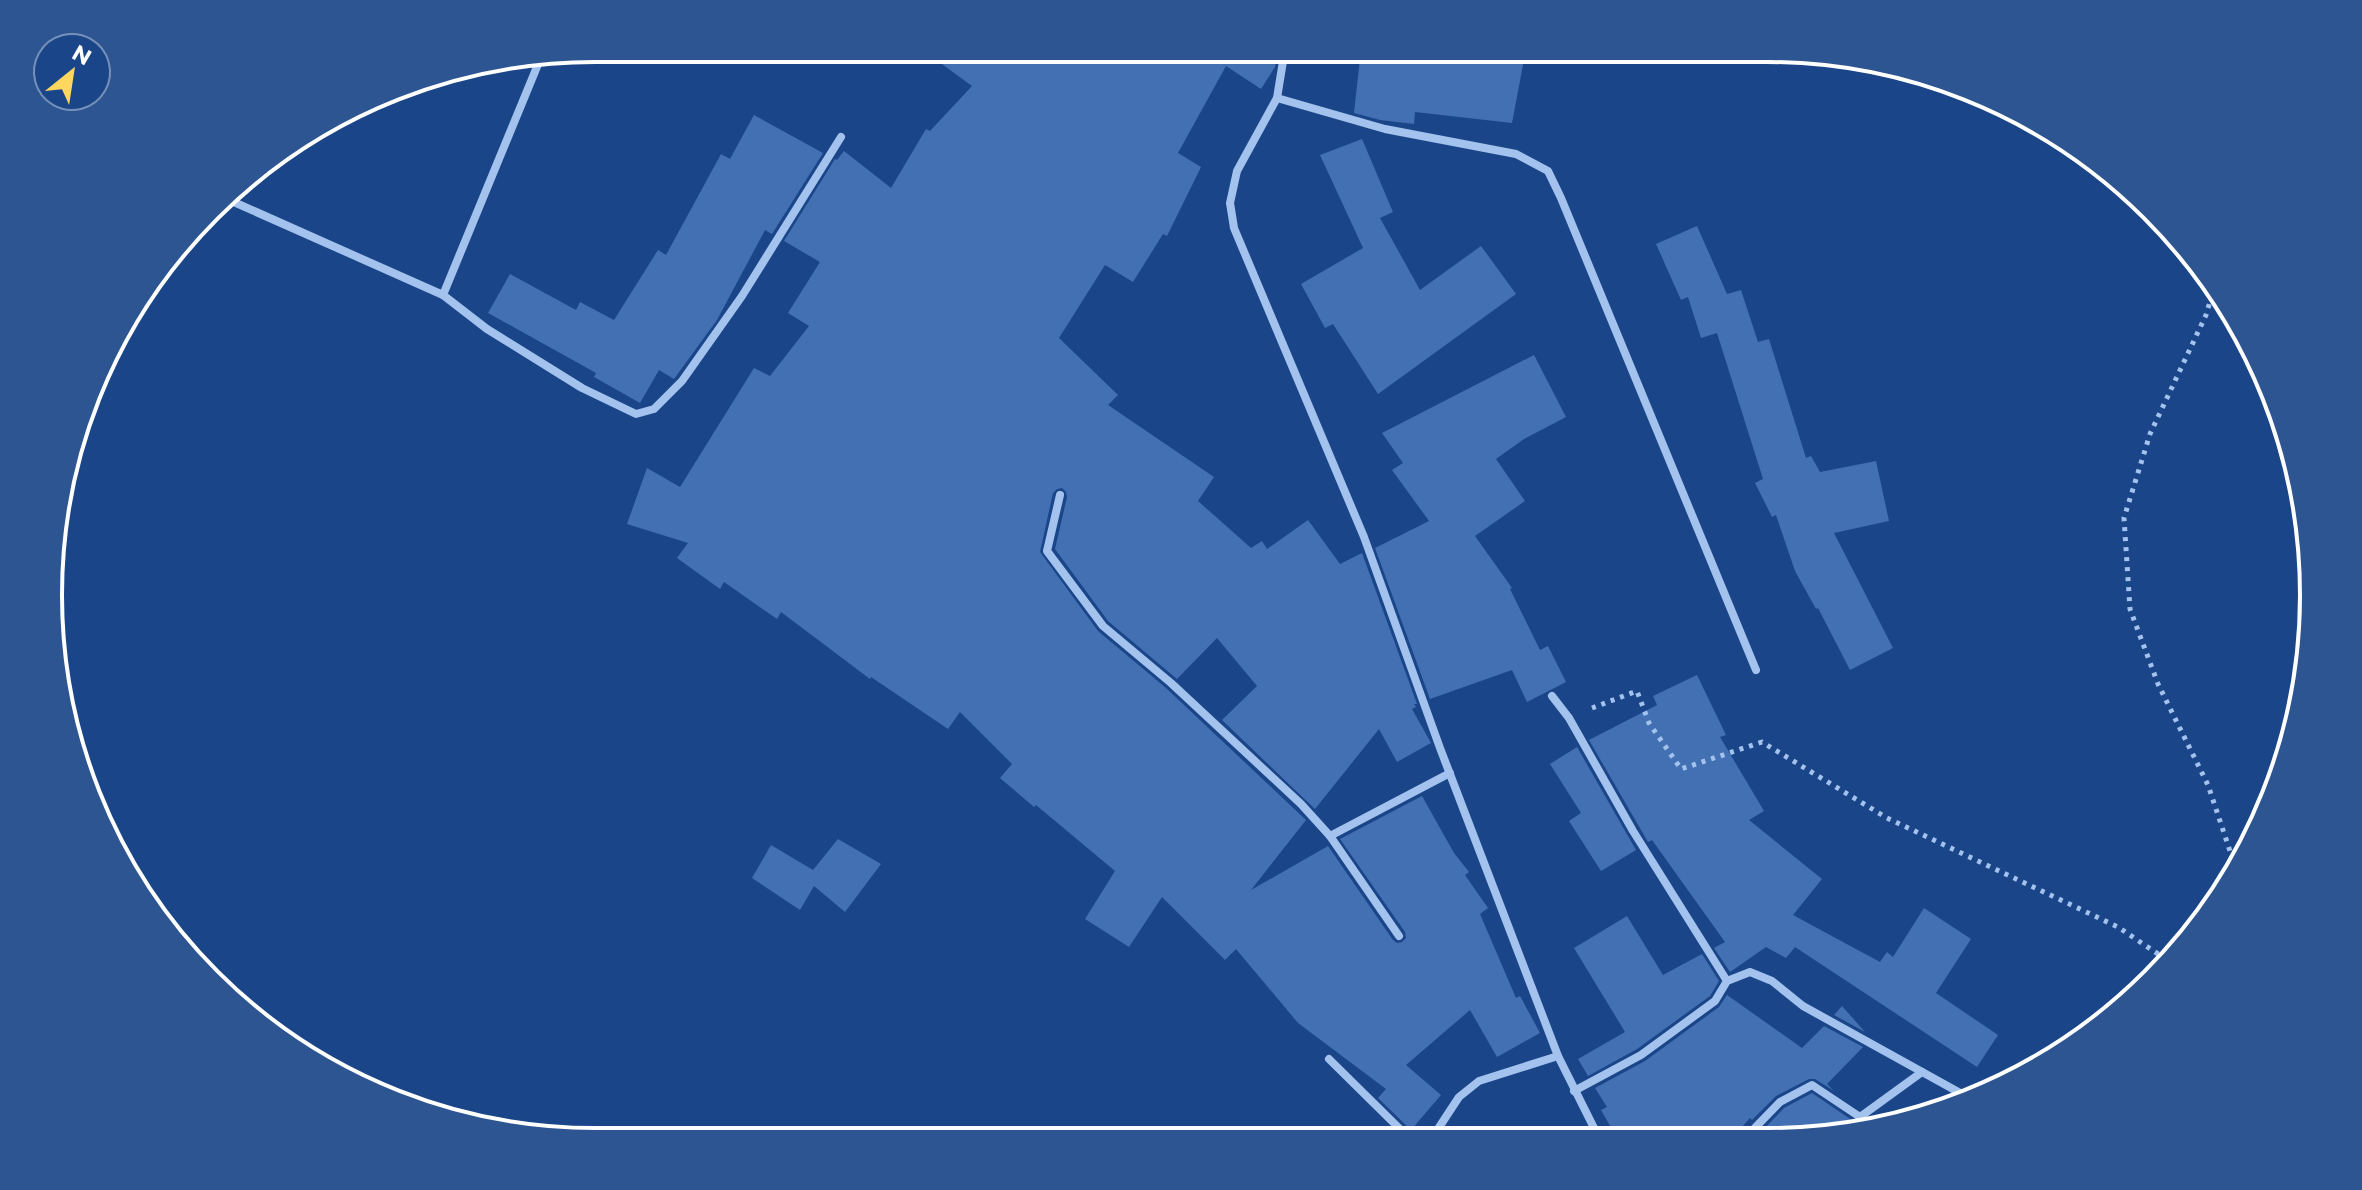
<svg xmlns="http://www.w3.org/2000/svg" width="2362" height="1190" font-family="Montserrat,sans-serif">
<rect width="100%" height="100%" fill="#1a4689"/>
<g fill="#4370b2">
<polygon points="920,48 1278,49 1275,67 1261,89 1226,66 1178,153 1201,167 1167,236 1163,234 1133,282 1105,265 1059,338 1118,395 1108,405 1214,477 1198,501 1251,548 1262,541 1267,549 1308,520 1340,564 1362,553 1417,704 1414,704 1416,707 1412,709 1431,743 1397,762 1379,729 1315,809 1222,720 1257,686 1217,638 1177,679 1108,621 1055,549 1067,497 1066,492 1062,488 1057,489 1053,493 1040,552 1098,631 1166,688 1306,820 1251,890 1328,846 1393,940 1397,943 1402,942 1406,938 1405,932 1340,839 1422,796 1454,853 1469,872 1465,875 1488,908 1480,914 1516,998 1520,996 1540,1033 1497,1057 1470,1010 1406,1065 1441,1095 1411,1130 1378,1098 1386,1089 1298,1023 1236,949 1225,960 1162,897 1129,947 1085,919 1115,871 1036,805 1034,807 1000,778 1012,764 960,712 948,729 871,677 870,679 781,612 777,619 724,582 720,589 677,558 688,543 627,524 647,468 680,487 754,368 770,376 809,326 788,313 820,262 784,241 835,159 837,160 844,151 891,188 926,129 930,131 972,86"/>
<polygon points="1361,49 1526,49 1512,123 1415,112 1414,124 1380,120 1354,113"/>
<polygon points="754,115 823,153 772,234 765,230 717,320 674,379 659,370 640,403 594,377 596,373 488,313 510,274 576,310 580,302 614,320 658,250 666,255 721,154 730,159"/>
<polygon points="1362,139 1393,212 1380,218 1420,290 1481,246 1516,294 1378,394 1333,324 1325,328 1301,284 1363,248 1320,155"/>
<polygon points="1697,226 1727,294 1741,290 1758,342 1769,339 1806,458 1811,456 1820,472 1876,461 1889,521 1834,533 1893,648 1850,670 1818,608 1816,609 1795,571 1776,515 1772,517 1755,483 1763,479 1717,333 1701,338 1688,297 1681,300 1656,244"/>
<polygon points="1534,355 1566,417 1524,439 1496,459 1525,501 1475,536 1512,588 1510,589 1540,650 1548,646 1566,682 1527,702 1512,670 1430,699 1375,548 1429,521 1392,470 1403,463 1382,433"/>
<polygon points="1697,675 1726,735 1720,737 1764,811 1749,820 1822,879 1793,915 1880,962 1887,952 1893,957 1924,908 1971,939 1936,993 1998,1035 1977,1067 1795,947 1786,958 1766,947 1730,972 1714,948 1725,942 1652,840 1648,842 1589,740 1657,705 1653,696"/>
<polygon points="1577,747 1636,850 1601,871 1569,821 1581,813 1550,764"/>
<polygon points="838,839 881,864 845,912 814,886 800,910 752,878 771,845 813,870"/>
<polygon points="1627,916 1663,975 1702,954 1719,981 1710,996 1637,1049 1588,1076 1578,1059 1625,1032 1574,948"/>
<polygon points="1727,995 1802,1048 1824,1026 1863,1047 1827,1084 1834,1091 1815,1079 1809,1079 1776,1096 1752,1120 1750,1118 1732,1138 1617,1138 1601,1110 1607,1107 1595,1088 1645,1061 1719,1007"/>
<polygon points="1842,1006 1865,1032 1834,1015"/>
<polygon points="1812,1093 1856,1123 1864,1123 1871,1130 1838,1137 1766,1138 1761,1132 1784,1108"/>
</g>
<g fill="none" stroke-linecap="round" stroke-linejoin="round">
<g stroke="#a3c2ed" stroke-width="5" stroke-dasharray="4 6" stroke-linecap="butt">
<polyline points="2215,285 2206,315 2150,434 2124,518 2130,609 2158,684 2208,785 2236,869"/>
<polyline points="1592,708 1637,691 1649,723 1681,769 1762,742 1887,818 2118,927 2167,960 2169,964"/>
</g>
<g stroke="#a3c2ed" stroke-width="8">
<polyline points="1285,49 1277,98 1237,171 1230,203 1234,228 1364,537 1440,748 1558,1056 1599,1138"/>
<polyline points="1277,98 1385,129 1516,154 1548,171 1561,198 1756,670"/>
<polyline points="227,199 443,295 487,329 582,388 636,414 654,409 682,381 742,296 841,137"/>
<polyline points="443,295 541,57"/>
<polyline points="1060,495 1047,551 1103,626 1171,683 1301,804 1330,836 1450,773"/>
<polyline points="1552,696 1569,718 1633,831 1727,981"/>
<polyline points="1330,836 1399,936"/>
<polyline points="1329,1059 1410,1139"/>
<polyline points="1574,1091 1641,1055 1715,1001 1727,981 1750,972 1772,981 1803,1006 1971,1099"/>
<polyline points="1432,1138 1459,1097 1479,1081 1558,1056"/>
<polyline points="1745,1138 1780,1102 1812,1085 1860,1117 1922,1072"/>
</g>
</g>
<path d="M0 0H2362V1190H0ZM595 62H1767A533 533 0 0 1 2300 595V595A533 533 0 0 1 1767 1128H595A533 533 0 0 1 62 595V595A533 533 0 0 1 595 62Z" fill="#2c5592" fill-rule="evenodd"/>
<path fill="none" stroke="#fff" stroke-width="4" d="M595 62H1767A533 533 0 0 1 2300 595V595A533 533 0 0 1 1767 1128H595A533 533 0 0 1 62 595V595A533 533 0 0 1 595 62Z"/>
<g transform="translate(72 72) rotate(30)"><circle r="38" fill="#1a4689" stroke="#7690b8" stroke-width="2"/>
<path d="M0-6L14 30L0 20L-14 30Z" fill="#ffd75f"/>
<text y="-12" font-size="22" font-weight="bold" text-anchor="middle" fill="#ffffff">N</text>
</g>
</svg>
